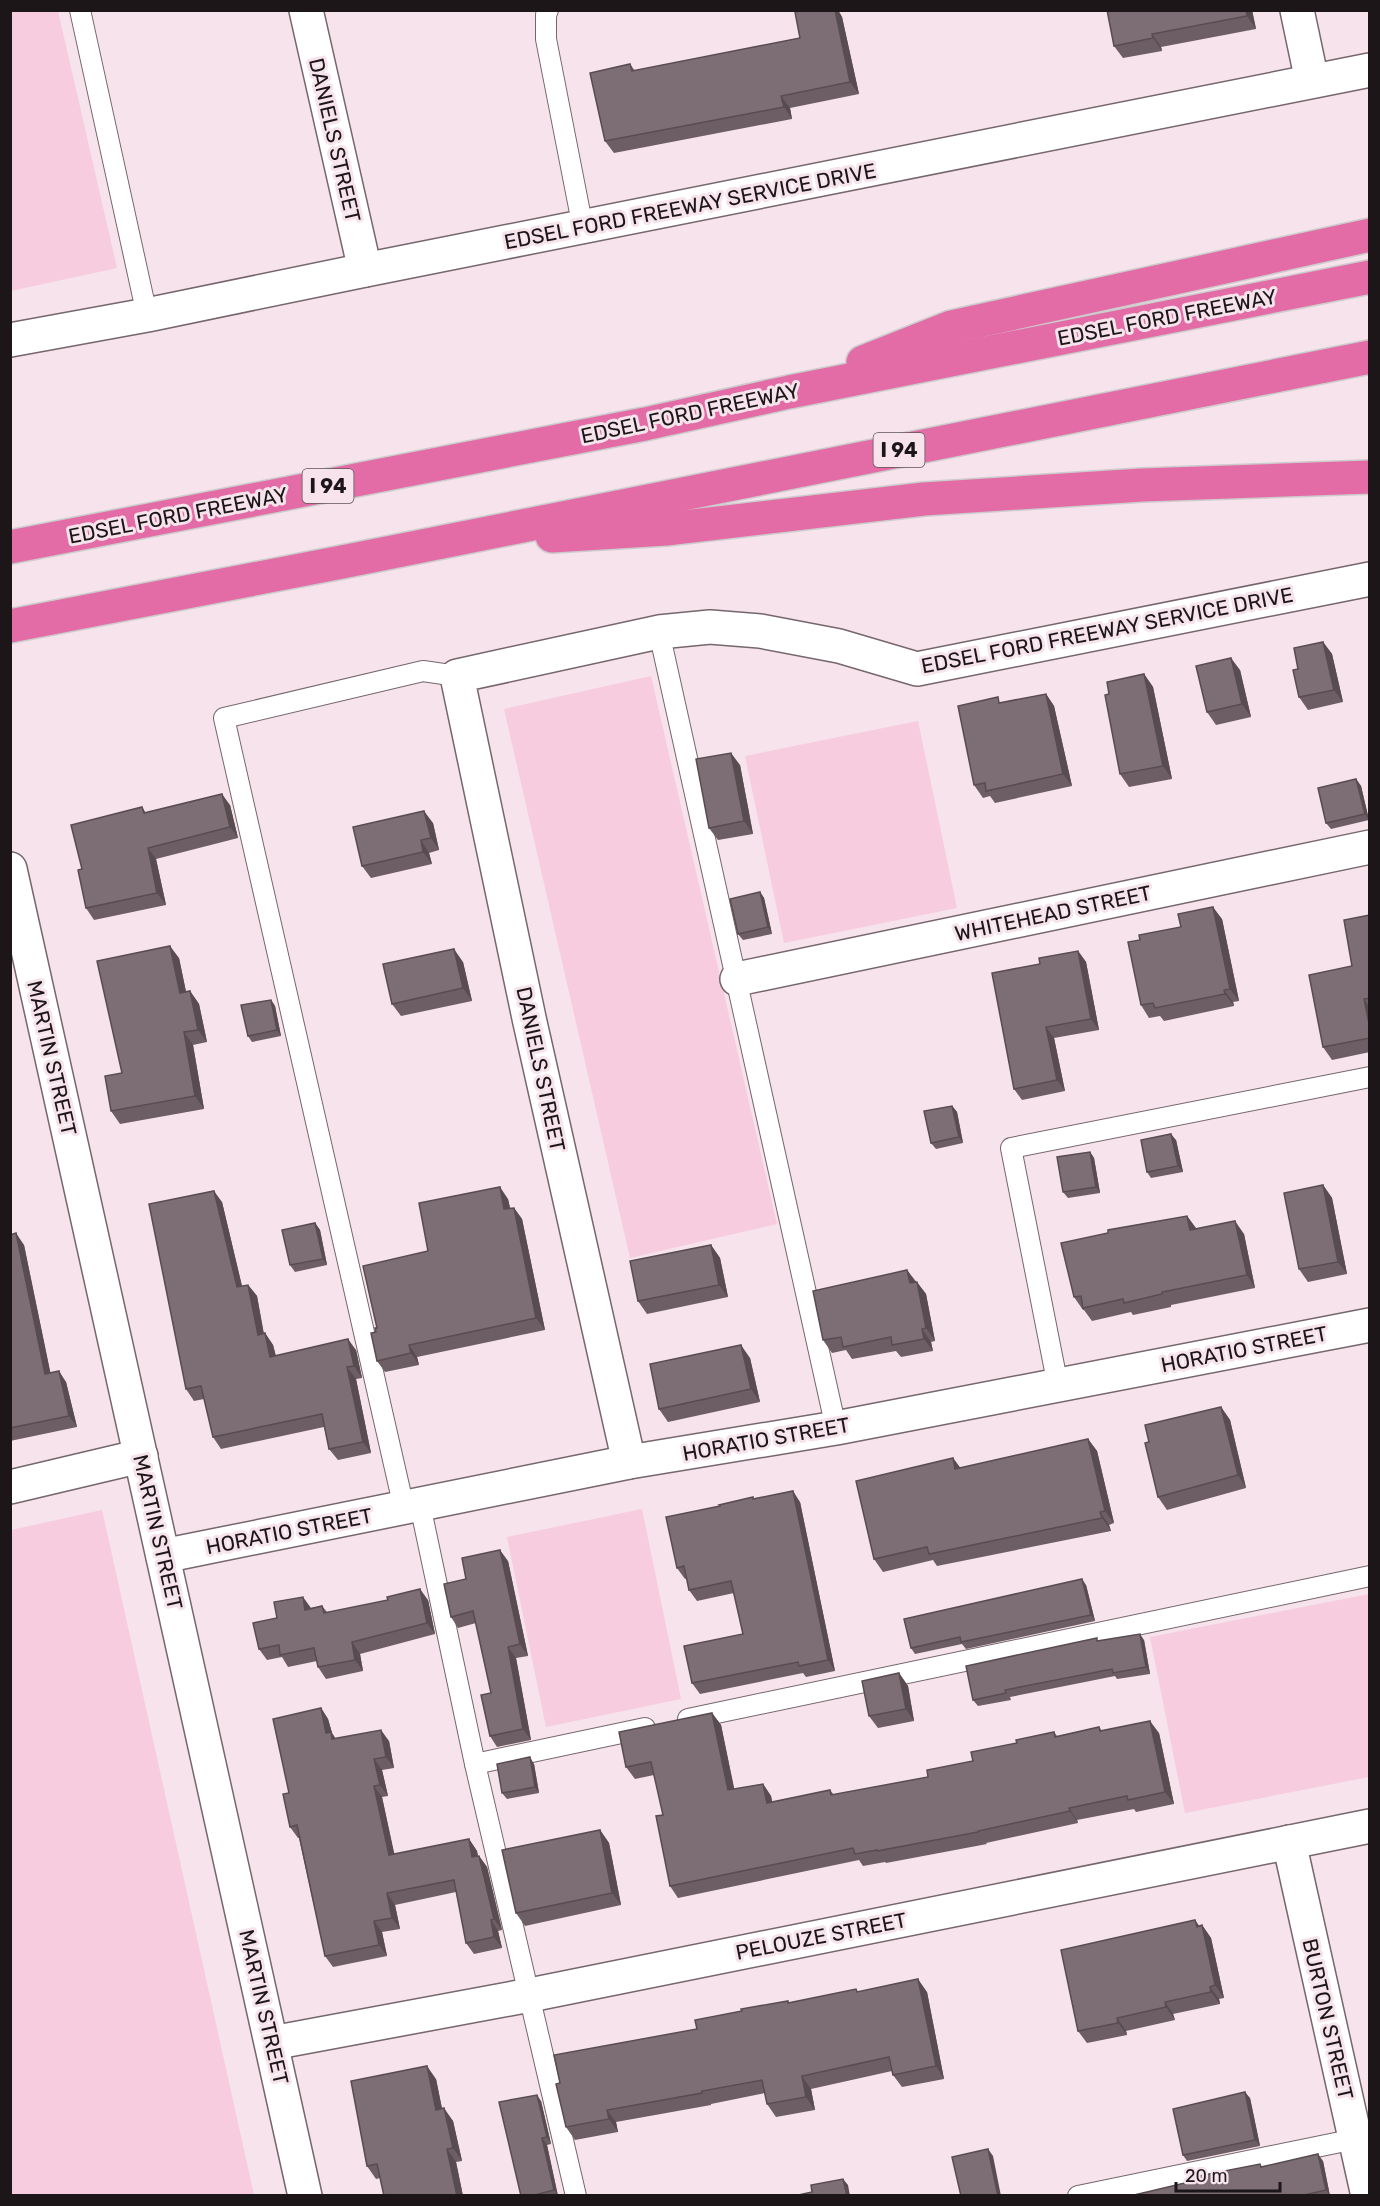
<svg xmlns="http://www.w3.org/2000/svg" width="1380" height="2206" font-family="Rubik,sans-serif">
<rect width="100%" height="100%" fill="#f6e3eb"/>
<g fill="#f7ccde">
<polygon points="10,11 58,11 117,268 11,291"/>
<polygon points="651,676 777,1224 630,1258 504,709"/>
<polygon points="918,721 957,908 784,943 745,756"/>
<polygon points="642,1509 681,1699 546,1727 507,1537"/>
<polygon points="102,1510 254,2195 11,2195 11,1530"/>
<polygon points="1369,1594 1369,1777 1185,1813 1150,1637"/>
</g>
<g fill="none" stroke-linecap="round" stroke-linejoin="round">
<defs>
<g id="service">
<polyline points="80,10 147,315"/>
<polyline points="548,10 546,15 546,39 583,228"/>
<polyline points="659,632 836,1428"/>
<polyline points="1058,1386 1011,1148 1370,1077"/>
<polyline points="420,1505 475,1764 576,2196"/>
<polyline points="404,1508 224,718 423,671 457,676"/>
<polyline points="688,1719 1370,1576"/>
<polyline points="475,1764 645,1728"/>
<polyline points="1078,2196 1355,2139"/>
</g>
<g id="minor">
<polyline points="306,10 365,270"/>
<polyline points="1297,10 1312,81"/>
<polyline points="10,340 147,315 365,270 1370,70"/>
<polyline points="10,869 305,2196"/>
<polyline points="737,979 1370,847"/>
<polyline points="629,1462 529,1018 457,676 659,632 710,627 760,631 839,646 917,669 1370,579"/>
<polyline points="10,1487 141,1456"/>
<polyline points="163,1556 629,1462 836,1428 1370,1325"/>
<polyline points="1289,1842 1368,2196"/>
<polyline points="272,2043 530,1995 1370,1826"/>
</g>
<g id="motorway">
<polyline points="863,362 951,327 1370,235"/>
<polyline points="552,536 666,529 924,499 1142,485 1370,477"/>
<polyline points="10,547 645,424 789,392 1370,277"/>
<polyline points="10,626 342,562 1370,357"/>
</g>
</defs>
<use href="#service" stroke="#76666d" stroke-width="22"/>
<use href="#minor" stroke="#76666d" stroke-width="36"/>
<use href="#motorway" stroke="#cdcccc" stroke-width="36"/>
<use href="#service" stroke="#fff" stroke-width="20"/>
<use href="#minor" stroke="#fff" stroke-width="33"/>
<use href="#motorway" stroke="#e36ca7" stroke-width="33"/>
</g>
<g fill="#6c5e64">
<polygon points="803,10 838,10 842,17 859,94 790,108 792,119 614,153 605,141 630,64 635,71 800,38"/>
<polygon points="1107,10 1252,10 1256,29 1161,47 1162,51 1123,58 1114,46"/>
<polygon points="1323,642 1332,654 1343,702 1308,710 1299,697 1298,669"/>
<polygon points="1240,670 1251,717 1216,725 1207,712"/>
<polygon points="1144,674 1153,687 1172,779 1129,787 1120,774 1109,694"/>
<polygon points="1046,694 1054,706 1072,786 995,803 990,796 983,798 974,785 1002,703"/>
<polygon points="740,765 753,834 718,840 709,828"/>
<polygon points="1356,779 1361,786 1369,820 1331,829 1326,823"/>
<polygon points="230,805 238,838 156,859 166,905 94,920 86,908 82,869 142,807 146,813"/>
<polygon points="433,823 439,850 429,853 432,864 371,878 362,866"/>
<polygon points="760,892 764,898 772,934 743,940 738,934"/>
<polygon points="1370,915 1370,1052 1332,1060 1323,1047"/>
<polygon points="1222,919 1239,1001 1233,1002 1234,1006 1164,1021 1160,1016 1149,1018 1141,1005"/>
<polygon points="1078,951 1086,962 1099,1030 1054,1038 1065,1091 1022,1100 1014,1089 1040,964"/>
<polygon points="179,958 186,992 190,991 199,1004 207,1042 193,1045 204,1109 120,1124 111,1111 122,1073"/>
<polygon points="463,962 472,1001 401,1016 392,1004"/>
<polygon points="271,1000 275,1006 281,1036 252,1042 248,1036"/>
<polygon points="952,1106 957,1112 963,1143 936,1149 931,1143"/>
<polygon points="1176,1140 1183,1172 1151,1178 1147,1172"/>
<polygon points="1090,1152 1094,1158 1100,1193 1068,1198 1063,1192"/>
<polygon points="1323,1185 1332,1198 1347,1274 1308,1282 1299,1269"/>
<polygon points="508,1199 510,1208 514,1208 522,1219 545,1330 417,1357 419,1365 385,1372 377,1361 376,1332 377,1328 428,1251"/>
<polygon points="222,1202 242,1286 248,1285 257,1296 264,1334 265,1333 273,1345 276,1356 356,1350 362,1378 356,1379 371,1453 338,1460 329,1449 324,1427 221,1449 213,1437 204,1399 194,1401 186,1389"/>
<polygon points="1187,1216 1196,1229 1244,1234 1255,1288 1171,1305 1171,1307 1133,1315 1131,1312 1092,1321 1084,1310 1083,1310 1074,1297"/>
<polygon points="315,1223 320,1230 327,1265 295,1272 290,1265"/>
<polygon points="10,1235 24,1245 50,1372 66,1382 77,1427 10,1441"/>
<polygon points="711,1245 720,1258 728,1297 647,1314 638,1301"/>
<polygon points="907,1270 926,1294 935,1341 931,1342 933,1351 901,1357 896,1351 852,1359 846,1350 832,1353 823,1340"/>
<polygon points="750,1358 760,1402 668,1422 659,1409"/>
<polygon points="1221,1407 1230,1420 1246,1488 1167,1510 1158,1497 1149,1442"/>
<polygon points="1088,1439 1097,1451 1114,1523 1109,1525 1111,1531 937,1566 933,1560 883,1572 874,1559 953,1458 960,1468"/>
<polygon points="753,1497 754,1499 800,1502 835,1671 806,1677 803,1673 700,1694 692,1683 743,1634 734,1593 697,1601 689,1590 687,1578 685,1579 677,1568 720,1506"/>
<polygon points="508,1561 528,1656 516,1658 531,1740 497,1747 490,1736 491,1693 476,1623 458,1628 451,1617 466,1579"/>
<polygon points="1086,1585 1095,1621 966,1649 962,1644 915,1654 911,1648"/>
<polygon points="428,1600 435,1634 360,1654 363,1671 326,1679 318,1667 317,1661 288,1667 282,1657 267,1660 259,1649 277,1618 311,1608 322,1606 327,1612"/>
<polygon points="1144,1640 1150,1674 1117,1679 1115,1676 1010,1697 1011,1700 978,1706 973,1700 1099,1641"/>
<polygon points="899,1673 908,1686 914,1721 878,1728 869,1716"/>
<polygon points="321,1708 328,1719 332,1733 335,1738 389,1741 394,1768 382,1770 388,1796 382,1797 394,1854 469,1839 477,1851 478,1856 479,1856 487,1867 502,1930 498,1931 502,1948 474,1954 466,1943 456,1892 395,1905 400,1929 382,1932 387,1956 333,1967 325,1956 299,1838 298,1838 290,1827 289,1793"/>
<polygon points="712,1713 721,1725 734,1789 763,1784 771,1796 772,1802 830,1790 834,1795 928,1777 973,1761 1017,1743 1054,1732 1057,1736 1099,1727 1102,1731 1159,1733 1174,1804 1136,1812 1134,1809 1077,1820 1078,1823 986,1843 987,1844 886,1863 885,1862 863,1866 859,1860 678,1898 670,1886 663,1815 654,1775 635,1779 626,1767"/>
<polygon points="534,1764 539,1793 507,1799 502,1793"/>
<polygon points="600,1830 609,1843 621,1905 525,1926 516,1913"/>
<polygon points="1202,1925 1211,1938 1224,1998 1219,1999 1220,2004 1173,2014 1175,2020 1126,2031 1127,2035 1087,2043 1078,2031 1200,1926"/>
<polygon points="856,1989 858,1992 927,1992 944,2079 902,2087 893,2075 892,2071 811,2089 815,2110 776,2117 767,2104 765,2093 711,2104 711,2105 616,2122 618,2132 575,2140 566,2127 560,2083 697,2029 789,2003"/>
<polygon points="436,2079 442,2109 453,2121 462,2161 456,2162 463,2196 384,2196 380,2178 376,2179 367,2166"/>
<polygon points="1250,2098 1260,2146 1187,2161 1183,2155"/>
<polygon points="541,2101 551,2144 547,2145 558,2196 521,2196"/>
<polygon points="1323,2161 1330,2196 1130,2196 1189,2182 1260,2164 1262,2167"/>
</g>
<g fill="#584c51">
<polygon points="835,10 838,10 842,17 859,94 850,82"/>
<polygon points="1246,10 1252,10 1256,29 1247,16"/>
<polygon points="1152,34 1161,47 1162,51 1153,38"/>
<polygon points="781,96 790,108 792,119 784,107"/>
<polygon points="1323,642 1332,654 1343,702 1334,690"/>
<polygon points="1231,658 1240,670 1251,717 1242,704"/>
<polygon points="1144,674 1153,687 1172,779 1163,766"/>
<polygon points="1046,694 1054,706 1072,786 1063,774"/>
<polygon points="731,753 740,765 753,834 744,821"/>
<polygon points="1356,779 1361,786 1369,820 1365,814"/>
<polygon points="222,794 230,805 238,838 230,827"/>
<polygon points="424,811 433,823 439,850 431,838"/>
<polygon points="421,840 429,853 432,864 423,852"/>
<polygon points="148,848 156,859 166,905 157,893"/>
<polygon points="760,892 764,898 772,934 768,927"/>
<polygon points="1213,907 1222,919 1239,1001 1230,989"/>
<polygon points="170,946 179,958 189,1006 180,993"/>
<polygon points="454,949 463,962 472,1001 463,988"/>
<polygon points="1078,951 1086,962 1099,1030 1091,1019"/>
<polygon points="1224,990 1233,1002 1234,1006 1225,994"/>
<polygon points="190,991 199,1004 207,1042 198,1030"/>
<polygon points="1364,999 1370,1008 1370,1028"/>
<polygon points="271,1000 275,1006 281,1036 277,1030"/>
<polygon points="1046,1027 1054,1038 1065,1091 1057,1080"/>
<polygon points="184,1032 193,1045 204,1109 195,1096"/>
<polygon points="952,1106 957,1112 963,1143 959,1137"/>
<polygon points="1171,1134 1176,1140 1183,1172 1178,1166"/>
<polygon points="1090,1152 1094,1158 1100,1193 1096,1187"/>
<polygon points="1323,1185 1332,1198 1347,1274 1338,1262"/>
<polygon points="500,1187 508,1199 513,1221 504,1209"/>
<polygon points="214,1191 222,1202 245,1299 237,1287"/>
<polygon points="514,1208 522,1219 545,1330 536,1318"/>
<polygon points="1187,1216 1196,1228 1199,1243 1190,1230"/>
<polygon points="1235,1221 1244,1234 1255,1288 1247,1275"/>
<polygon points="315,1223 320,1230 327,1265 323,1259"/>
<polygon points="16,1233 24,1245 53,1385 45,1374"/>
<polygon points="711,1245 720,1258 728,1297 719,1285"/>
<polygon points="907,1270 916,1283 910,1283"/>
<polygon points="917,1282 926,1294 935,1341 926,1328"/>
<polygon points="248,1285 257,1296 266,1347 258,1335"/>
<polygon points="922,1329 931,1342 933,1351 924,1339"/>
<polygon points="265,1333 273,1345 279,1369 270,1357"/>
<polygon points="348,1339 356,1350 362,1378 354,1366"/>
<polygon points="409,1345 417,1357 419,1365 411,1353"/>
<polygon points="741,1345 750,1358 760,1402 751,1389"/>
<polygon points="347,1367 356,1379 371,1453 363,1442"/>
<polygon points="59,1371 66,1382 77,1427 69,1416"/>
<polygon points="1221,1407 1230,1420 1246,1488 1238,1475"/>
<polygon points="1088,1439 1097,1451 1114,1523 1105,1511"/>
<polygon points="953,1458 962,1470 955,1469"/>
<polygon points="793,1491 800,1502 835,1671 828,1660"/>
<polygon points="1100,1512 1109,1525 1111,1531 1102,1518"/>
<polygon points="500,1550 508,1561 528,1656 520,1644"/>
<polygon points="1082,1579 1086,1585 1095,1621 1091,1615"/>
<polygon points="420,1589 428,1600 435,1634 427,1623"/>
<polygon points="303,1597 311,1608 305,1610"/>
<polygon points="1140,1634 1144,1640 1150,1674 1146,1667"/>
<polygon points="352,1642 360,1654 363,1671 355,1660"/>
<polygon points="508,1647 516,1658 531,1740 523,1729"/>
<polygon points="899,1673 908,1686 914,1721 906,1709"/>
<polygon points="321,1708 328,1719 332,1733 339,1744 326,1733"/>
<polygon points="712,1713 721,1725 737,1802 728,1790"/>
<polygon points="1150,1721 1159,1733 1174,1804 1165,1792"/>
<polygon points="381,1730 389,1741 394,1768 386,1757"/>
<polygon points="530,1757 534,1764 539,1793 535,1787"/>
<polygon points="374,1759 382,1770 388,1796 380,1785"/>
<polygon points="763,1784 771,1796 775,1815 767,1803"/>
<polygon points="374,1786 382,1797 397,1866 389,1855"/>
<polygon points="1069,1808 1077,1820 1078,1823 1070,1811"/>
<polygon points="600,1830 609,1843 621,1905 612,1893"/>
<polygon points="469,1839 477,1851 480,1869 472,1857"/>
<polygon points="479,1856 487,1867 502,1930 494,1919"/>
<polygon points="387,1893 395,1905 400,1929 392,1918"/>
<polygon points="491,1920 498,1931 502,1948 494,1937"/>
<polygon points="1195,1920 1203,1931 1202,1925 1211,1938 1224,1998 1215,1985"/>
<polygon points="374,1921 382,1932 387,1956 379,1945"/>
<polygon points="918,1979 927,1992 944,2079 936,2066"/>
<polygon points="1210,1987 1219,1999 1220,2004 1211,1992"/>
<polygon points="1165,2002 1173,2014 1175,2020 1166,2007"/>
<polygon points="1117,2018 1126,2031 1127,2035 1118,2023"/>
<polygon points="427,2066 436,2079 445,2123 436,2110"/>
<polygon points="802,2076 811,2089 815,2110 806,2097"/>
<polygon points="1245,2092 1250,2098 1260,2146 1255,2140"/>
<polygon points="537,2095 541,2101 551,2144 547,2137"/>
<polygon points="444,2108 453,2121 462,2161 453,2148"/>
<polygon points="607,2110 616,2122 618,2132 609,2119"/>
<polygon points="542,2138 547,2145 558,2196 554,2190"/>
<polygon points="447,2149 456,2162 463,2196 457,2196"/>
<polygon points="988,2149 993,2156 1001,2196 998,2196"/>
<polygon points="1318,2154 1323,2161 1330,2196 1326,2190"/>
<polygon points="843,2179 848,2185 850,2196 847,2196"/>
</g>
<g fill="#7d6d74" stroke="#584c51" stroke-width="1.5">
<polygon points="803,10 835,10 850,82 781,96 784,107 605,141 590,73 630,64 632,71 800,38 795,12"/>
<polygon points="1107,10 1246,10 1247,16 1152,34 1153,38 1114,46"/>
<polygon points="1323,642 1334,690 1299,697 1293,670 1298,669 1294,648"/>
<polygon points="1231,658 1242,704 1207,712 1196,666"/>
<polygon points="1144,674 1163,766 1120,774 1105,695 1109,694 1107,682"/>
<polygon points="1046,694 1063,774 986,791 985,783 974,785 958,706 998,697 999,703"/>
<polygon points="731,753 744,821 709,828 696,759"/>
<polygon points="1356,779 1365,814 1326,823 1318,788"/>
<polygon points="222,794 230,827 148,848 157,893 86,908 78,870 82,869 71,825 142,807 144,813"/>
<polygon points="424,811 431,838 421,840 423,852 362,866 353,827"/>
<polygon points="760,892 768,927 738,934 730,899"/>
<polygon points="1213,907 1230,989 1224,990 1225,994 1155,1008 1153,1003 1141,1005 1128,942 1140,940 1139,935 1181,927 1178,914"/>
<polygon points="1370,915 1370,998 1364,999 1370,1028 1370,1038 1323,1047 1309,975 1352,966 1344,920"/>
<polygon points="170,946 180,993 190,991 198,1030 184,1032 195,1096 111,1111 105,1076 122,1073 97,961"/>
<polygon points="454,949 463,988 392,1004 383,964"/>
<polygon points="1078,951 1091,1019 1046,1027 1057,1080 1014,1089 992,973 1040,964 1039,958"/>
<polygon points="271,1000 277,1030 248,1036 241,1005"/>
<polygon points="952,1106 959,1137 931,1143 924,1111"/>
<polygon points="1171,1134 1178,1166 1147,1172 1141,1140"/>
<polygon points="1090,1152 1096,1187 1063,1192 1057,1157"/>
<polygon points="1323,1185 1338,1262 1299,1269 1284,1193"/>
<polygon points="500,1187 504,1209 514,1208 536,1318 409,1345 411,1353 377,1361 371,1333 376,1332 375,1328 377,1328 363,1266 428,1251 419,1203"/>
<polygon points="214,1191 237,1287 248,1285 258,1335 265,1333 270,1357 348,1339 354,1366 347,1367 363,1442 329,1449 322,1414 213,1437 201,1386 186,1389 149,1204"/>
<polygon points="1187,1216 1190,1230 1235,1221 1247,1275 1162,1292 1162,1294 1124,1303 1123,1299 1083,1308 1081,1296 1074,1297 1061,1243 1108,1233 1108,1230"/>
<polygon points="315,1223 323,1259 290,1265 282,1230"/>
<polygon points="16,1233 45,1374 59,1371 69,1416 10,1428 10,1235"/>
<polygon points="711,1245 719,1285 638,1301 630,1261"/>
<polygon points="907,1270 910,1283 917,1282 926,1328 922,1329 924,1339 892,1345 891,1337 843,1347 841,1337 823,1340 813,1291"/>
<polygon points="741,1345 751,1389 659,1409 650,1364"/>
<polygon points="1221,1407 1238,1475 1158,1497 1145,1443 1149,1442 1145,1425"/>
<polygon points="1088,1439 1105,1511 1100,1512 1102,1518 929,1554 927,1547 874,1559 856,1481 953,1458 955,1469"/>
<polygon points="793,1491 828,1660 799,1666 798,1662 692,1683 684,1646 743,1634 731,1581 689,1590 684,1566 677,1568 666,1517 720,1506 719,1505 753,1497 753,1499"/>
<polygon points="500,1550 520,1644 508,1647 523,1729 490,1736 481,1695 491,1693 473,1611 451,1617 444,1584 466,1579 462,1558"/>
<polygon points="1082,1579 1091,1615 961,1642 960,1637 911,1648 904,1619"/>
<polygon points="420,1589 427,1623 352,1642 355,1660 318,1667 314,1648 280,1655 279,1645 259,1649 253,1623 277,1618 274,1602 303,1597 305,1610 322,1606 324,1613 388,1600 387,1597"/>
<polygon points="1140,1634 1146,1667 1113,1673 1112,1669 1005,1690 1006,1693 973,1700 966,1666 1097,1638 1097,1641"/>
<polygon points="899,1673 906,1709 869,1716 862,1681"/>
<polygon points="321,1708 326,1733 331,1732 332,1739 381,1730 386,1757 374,1759 380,1785 374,1786 389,1855 469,1839 472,1857 479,1856 494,1919 491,1920 494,1937 466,1943 454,1880 387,1893 392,1918 374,1921 379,1945 325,1956 297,1825 290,1827 283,1794 289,1793 273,1719"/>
<polygon points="712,1713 728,1790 763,1784 767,1803 830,1790 831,1795 928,1777 927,1770 973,1761 971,1752 1017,1743 1016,1740 1054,1732 1055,1737 1099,1727 1100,1731 1150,1721 1165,1792 1128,1800 1127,1796 1069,1808 1070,1811 978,1831 978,1832 877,1851 877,1850 855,1854 853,1848 670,1886 656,1816 663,1815 651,1762 626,1767 619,1732"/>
<polygon points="530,1757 535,1787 502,1793 497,1764"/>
<polygon points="600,1830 612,1893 516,1913 502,1850"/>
<polygon points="1195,1920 1197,1927 1202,1925 1215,1985 1210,1987 1211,1992 1165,2002 1166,2007 1117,2018 1118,2023 1078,2031 1061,1950"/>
<polygon points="918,1979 936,2066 893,2075 889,2057 802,2076 806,2097 767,2104 762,2080 702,2091 702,2093 607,2110 609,2119 566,2127 556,2084 560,2083 554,2055 697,2029 695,2020 742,2011 741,2009 788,2001 788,2003 856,1989 857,1992"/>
<polygon points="427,2066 436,2110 444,2108 453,2148 447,2149 457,2196 384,2196 377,2164 367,2166 351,2081"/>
<polygon points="1245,2092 1255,2140 1183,2155 1173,2109"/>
<polygon points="537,2095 547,2137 542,2138 554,2190 531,2196 521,2196 499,2102"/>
<polygon points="988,2149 998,2196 961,2196 952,2157"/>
<polygon points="1318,2154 1326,2190 1300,2196 1130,2196 1189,2182 1188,2178 1260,2164 1261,2167"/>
<polygon points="843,2179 847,2196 794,2196 812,2192 811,2185"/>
</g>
<g text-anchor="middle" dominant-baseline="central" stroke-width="6" stroke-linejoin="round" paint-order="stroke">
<g fill="#f6e3eb" stroke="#5d5458" stroke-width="1.5">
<rect x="873.5" y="433" width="51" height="34" rx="4.5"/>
<rect x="302.5" y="469" width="51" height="34" rx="4.5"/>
</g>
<g font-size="20" font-weight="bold" fill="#1c1619">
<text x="899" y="450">I 94</text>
<text x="328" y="486">I 94</text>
</g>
<g font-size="21" fill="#1c1619" stroke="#f6e3eb">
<text transform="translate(335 140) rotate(77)">DANIELS STREET</text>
<text transform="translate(690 206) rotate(-11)">EDSEL FORD FREEWAY SERVICE DRIVE</text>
<text transform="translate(1167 317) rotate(-11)">EDSEL FORD FREEWAY</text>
<text transform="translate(690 413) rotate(-12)">EDSEL FORD FREEWAY</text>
<text transform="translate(178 515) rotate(-11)">EDSEL FORD FREEWAY</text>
<text transform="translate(1107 630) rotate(-11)">EDSEL FORD FREEWAY SERVICE DRIVE</text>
<text transform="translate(1053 913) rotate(-12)">WHITEHEAD STREET</text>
<text transform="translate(52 1058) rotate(77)">MARTIN STREET</text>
<text transform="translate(541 1069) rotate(78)">DANIELS STREET</text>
<text transform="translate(1244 1349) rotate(-11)">HORATIO STREET</text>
<text transform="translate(766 1439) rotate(-10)">HORATIO STREET</text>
<text transform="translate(289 1531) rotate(-11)">HORATIO STREET</text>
<text transform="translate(158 1532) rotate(77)">MARTIN STREET</text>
<text transform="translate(821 1936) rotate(-11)">PELOUZE STREET</text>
<text transform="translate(264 2007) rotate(77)">MARTIN STREET</text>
<text transform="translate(1328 2019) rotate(77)">BURTON STREET</text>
</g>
</g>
<rect width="1380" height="2206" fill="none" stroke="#1c1619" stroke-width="24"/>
<path d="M1176 2182v9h104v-9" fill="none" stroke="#1c1619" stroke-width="3"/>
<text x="1185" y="2182" font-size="18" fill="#1c1619" stroke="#f6e3eb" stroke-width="4.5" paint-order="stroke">20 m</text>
</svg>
